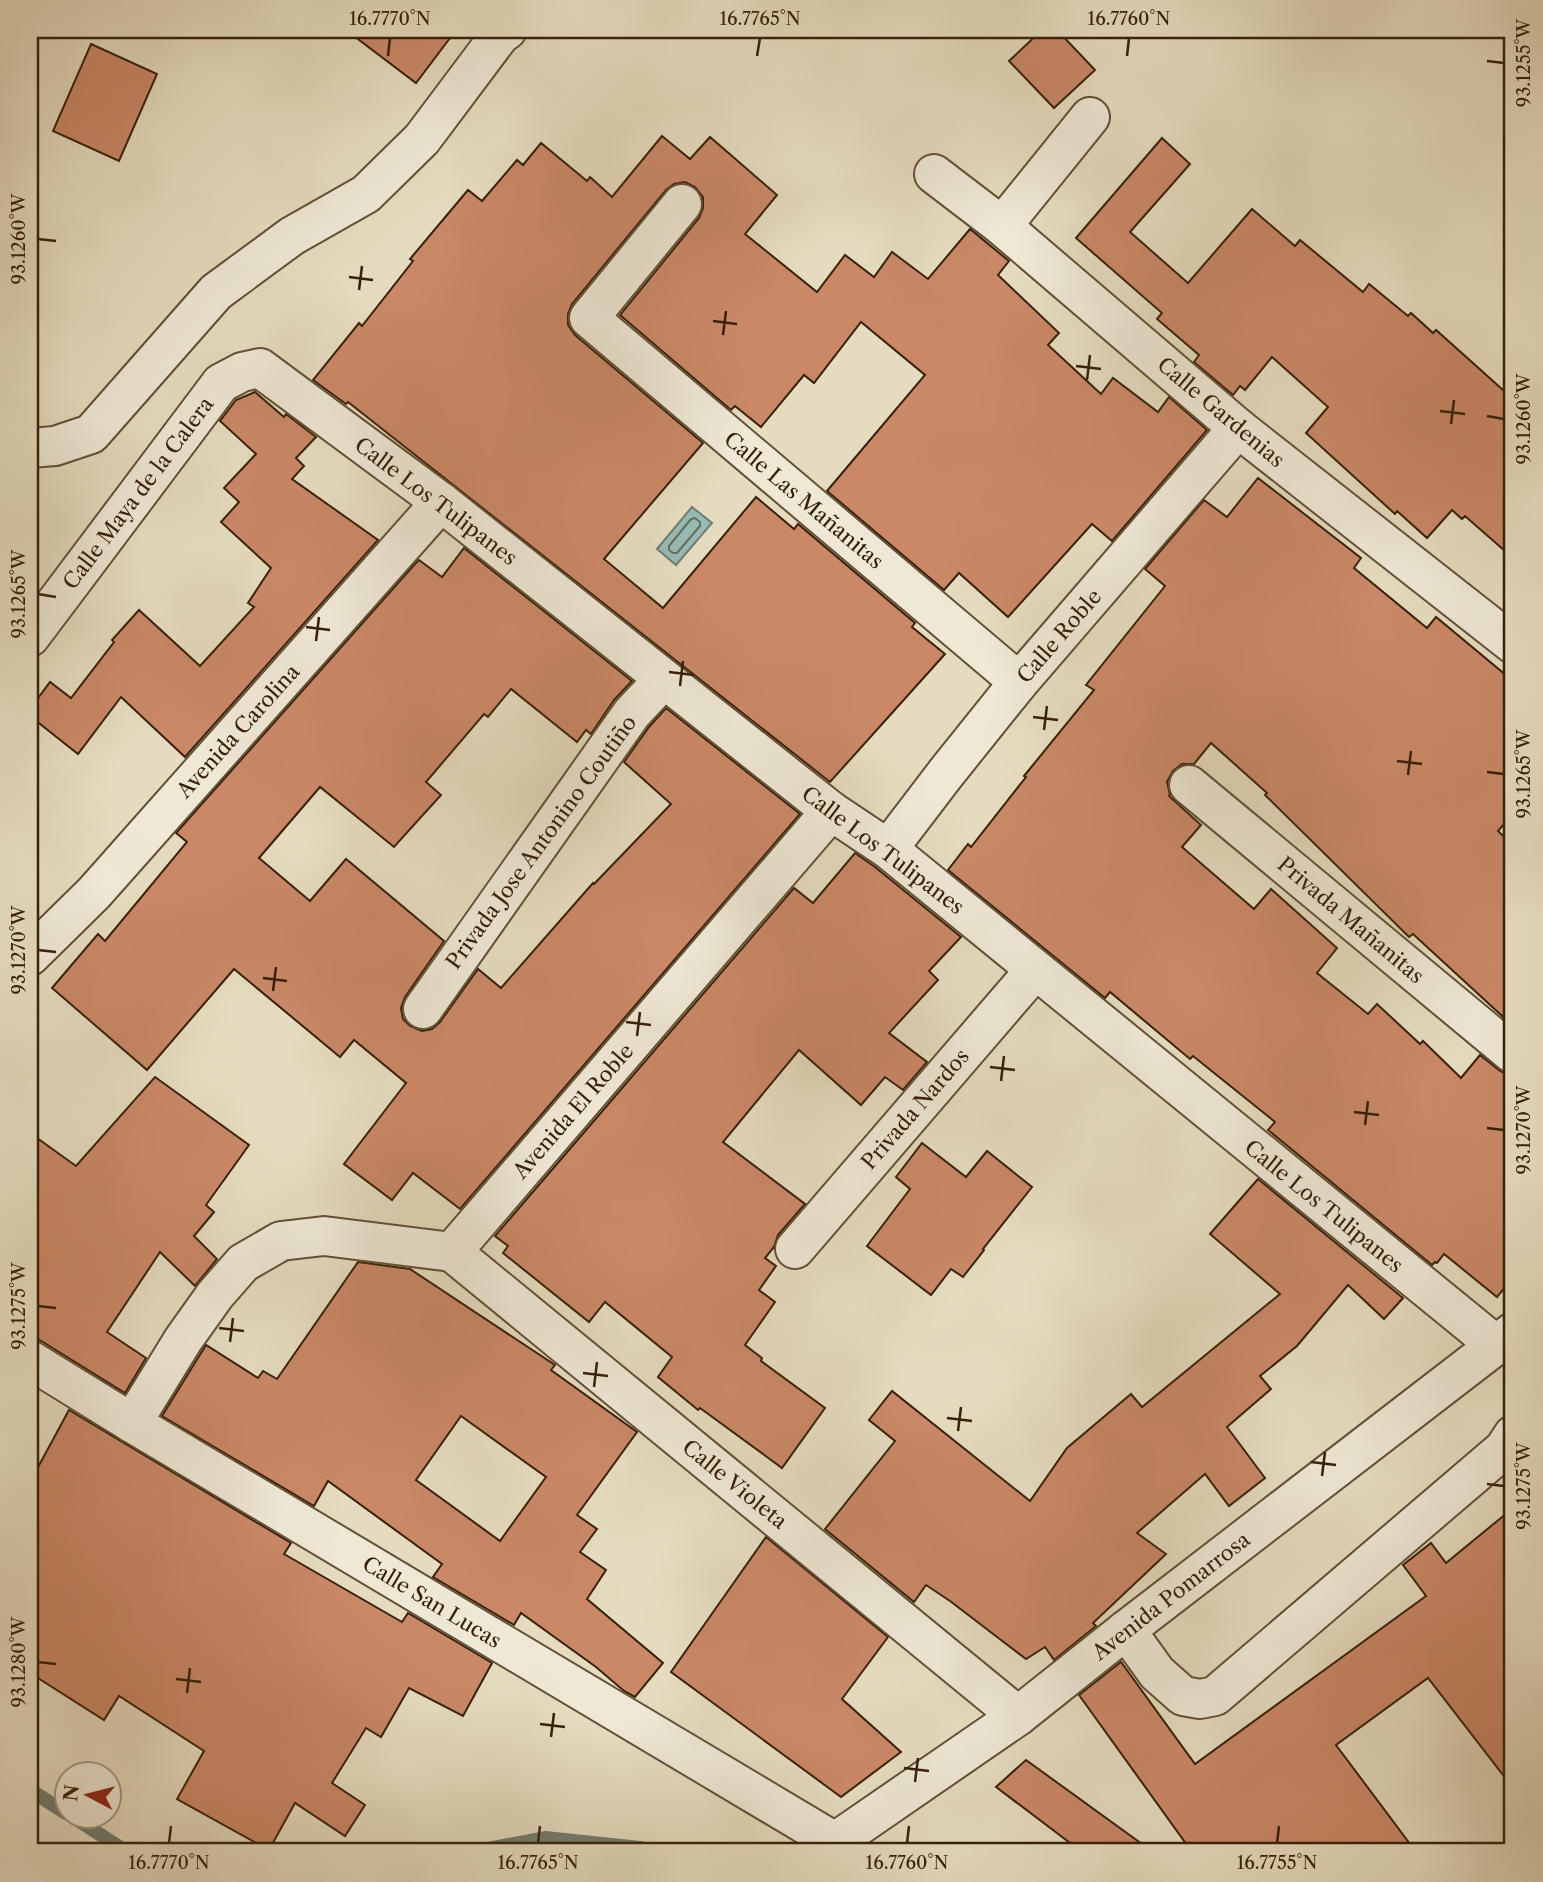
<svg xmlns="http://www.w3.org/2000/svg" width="1543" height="1882" font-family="'Libre Caslon Text',serif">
<rect width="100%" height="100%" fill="#e5dcbf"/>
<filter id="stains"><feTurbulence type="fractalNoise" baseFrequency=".00286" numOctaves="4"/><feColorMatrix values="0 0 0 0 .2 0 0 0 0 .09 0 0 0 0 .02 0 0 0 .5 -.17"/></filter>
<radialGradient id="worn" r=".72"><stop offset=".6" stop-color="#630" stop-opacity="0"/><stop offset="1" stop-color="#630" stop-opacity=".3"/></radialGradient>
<polygon fill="#96bbb4" stroke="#707d70" stroke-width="2" points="692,507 712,523 676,565 657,549"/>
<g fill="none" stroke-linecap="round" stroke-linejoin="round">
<polygon stroke="#666e5e" stroke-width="2" points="695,518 700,522 700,526 677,553 673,553 669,550 669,546 691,519"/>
<g stroke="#707d70" stroke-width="14">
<polyline points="30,1790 66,1813"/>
<polyline points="70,1815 127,1852"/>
<polyline points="472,1852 545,1838 640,1848 655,1852"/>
</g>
</g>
<g fill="#ca8867" stroke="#372109" stroke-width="2" fill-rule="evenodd">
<polygon points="346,30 456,30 416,83"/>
<polygon points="1042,30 1057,30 1095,70 1054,108 1009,61"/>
<polygon points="91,44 157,74 119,161 53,131"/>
<polygon points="662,136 690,159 710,137 777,195 745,234 817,292 845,255 874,277 892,252 928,279 970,229 1009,261 998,275 1059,333 1048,345 1101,394 1113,378 1158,412 1169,397 1207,430 1112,541 1092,524 1008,617 959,573 944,590 827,491 925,375 861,322 814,383 804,375 761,427 735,406 731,410 620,315 699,218 703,208 703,197 695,187 685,182 674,184 666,190 572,304 568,314 568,325 575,335 703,443 604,559 663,608 756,497 794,529 798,524 915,623 912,627 945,654 830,782 348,402 346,404 313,380 359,323 362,326 413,261 410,259 468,190 482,201 517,160 523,165 541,143 587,181 590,177 612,197"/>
<polygon points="1162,138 1190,164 1130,232 1188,283 1252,209 1295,246 1300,240 1363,292 1369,284 1408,316 1411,313 1433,333 1436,330 1513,399 1513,558 1465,516 1462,519 1452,510 1427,538 1397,511 1395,514 1306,433 1328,407 1272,357 1245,390 1240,386 1233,395 1194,362 1199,355 1157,319 1162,313 1076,238"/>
<polygon points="255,392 284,417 286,414 316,437 296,458 304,466 292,479 378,540 185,757 121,697 78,754 30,716 30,709 50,682 71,698 114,642 112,640 139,610 200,666 254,607 248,603 271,568 221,522 239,502 224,488 256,454 220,421 236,400"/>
<polygon points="1258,478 1361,558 1354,568 1427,628 1436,617 1513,681 1513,814 1498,831 1513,845 1513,1026 1413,934 1409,937 1265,795 1267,793 1211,743 1194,764 1182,764 1173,771 1167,782 1170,795 1169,796 1201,825 1182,847 1254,909 1271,889 1337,948 1317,973 1368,1014 1377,1004 1420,1044 1423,1041 1461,1078 1480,1055 1500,1071 1509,1075 1513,1075 1513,1277 1497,1297 1444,1254 1437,1263 1435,1262 1432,1265 1268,1130 1275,1122 1193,1056 1190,1059 1110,992 1105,998 948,870 968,844 971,847 1026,777 1024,776 1094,690 1086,685 1165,586 1145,569 1204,500 1227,517"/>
<polygon points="464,548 632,681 614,700 591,734 586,730 577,742 511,689 488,717 484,714 426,782 441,795 394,847 320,787 259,858 310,901 346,859 444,941 405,997 401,1008 403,1019 410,1026 422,1031 432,1029 440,1022 478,969 501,988 593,883 594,884 671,804 624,762 649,727 666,708 800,814 460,1209 413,1173 392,1200 344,1164 406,1083 354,1040 340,1057 234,969 147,1070 52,988 98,934 105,941 187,842 176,833 414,565 419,560 442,577"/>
<polygon points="855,853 875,867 961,937 929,971 938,980 889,1033 927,1062 903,1090 885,1077 861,1105 799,1050 723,1142 805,1204 778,1235 774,1247 765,1258 776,1266 759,1290 775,1302 745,1345 762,1358 761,1361 825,1408 782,1468 700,1408 698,1410 658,1377 672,1357 605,1302 589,1322 503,1253 508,1246 495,1236 794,888 813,903"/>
<polygon points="155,1077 249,1145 206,1205 214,1212 194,1236 217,1259 195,1286 160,1252 107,1332 146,1358 125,1393 41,1341 30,1337 30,1133 76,1166"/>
<polygon points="922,1143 966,1177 987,1151 1032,1187 983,1249 984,1250 963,1277 951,1269 931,1295 867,1246 910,1189 896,1177"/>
<polygon points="1258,1179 1403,1298 1384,1319 1348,1285 1297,1346 1260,1376 1271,1389 1227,1427 1265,1478 1229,1506 1205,1474 1137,1533 1166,1554 1093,1623 1096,1626 1054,1660 1045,1647 1026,1659 950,1601 926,1585 914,1602 825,1529 895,1441 869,1420 892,1391 1030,1501 1067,1448 1131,1394 1142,1407 1280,1294 1210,1234"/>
<path d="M 358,1262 L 410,1269 L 555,1365 L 551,1370 L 637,1432 L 577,1515 L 597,1529 L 580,1552 L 606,1570 L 587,1599 L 663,1663 L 635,1697 L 624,1691 L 596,1667 L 521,1613 L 514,1625 L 433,1577 L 442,1564 L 328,1481 L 314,1506 L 162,1416 L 206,1345 L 258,1378 L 263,1371 L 277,1379 ZM 461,1416 L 546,1477 L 500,1541 L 416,1480 Z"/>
<polygon points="69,1410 291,1543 284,1554 402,1622 408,1613 492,1663 463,1716 409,1688 381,1737 366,1728 332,1783 365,1805 345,1836 295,1803 269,1850 177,1799 204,1751 119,1696 104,1720 30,1673 30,1482"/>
<polygon points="1513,1508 1513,1788 1428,1678 1336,1745 1416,1852 1192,1852 1079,1695 1121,1662 1195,1764 1426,1596 1403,1565 1431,1543 1446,1563"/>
<polygon points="766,1537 888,1637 842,1699 901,1752 841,1797 671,1672"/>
<polygon points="1026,1760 1153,1852 1082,1852 996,1787"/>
</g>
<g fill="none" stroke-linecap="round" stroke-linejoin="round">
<defs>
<g id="minor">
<polyline points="934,174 1002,226 1238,428 1513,644"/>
<polyline points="682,204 589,318 1019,682"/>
<polyline points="1002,226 1090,117"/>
<polyline points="30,448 55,446 91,434 216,292 292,236 366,194 422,139 500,35 507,30"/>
<polyline points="30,637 221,383 242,372 260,368 441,502 831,811 888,849 1496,1345"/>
<polyline points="1189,785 1513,1054"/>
<polyline points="888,849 946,773 1019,682 1238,428"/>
<polyline points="30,956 94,893 441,502"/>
<polyline points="423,1009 632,713 664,679"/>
<polyline points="795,1249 1035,970"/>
<polyline points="452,1252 1018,1716"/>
<polyline points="452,1252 831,811"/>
<polyline points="30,1360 132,1423 835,1842"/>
<polyline points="132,1423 183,1340 215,1295 243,1263 281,1241 324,1236 452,1252"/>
<polyline points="1126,1630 1157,1673 1183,1696 1200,1699 1215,1696 1504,1449 1513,1435"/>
<polyline points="823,1852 835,1842 1018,1716 1126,1630 1513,1332"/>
</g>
</defs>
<use href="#minor" stroke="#625036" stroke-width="42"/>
<use href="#minor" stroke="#eee8d5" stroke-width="38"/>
</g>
<path fill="none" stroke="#372109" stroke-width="2.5" d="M 388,56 L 390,38M 757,56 L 760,38M 1127,56 L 1129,38M 1487,61 L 1504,63M 38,239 L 56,241M 349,277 L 373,280M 359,290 L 362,266M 713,321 L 737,324M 723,335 L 726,311M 1076,366 L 1101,369M 1087,380 L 1090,355M 1440,411 L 1465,414M 1487,416 L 1504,419M 1451,424 L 1454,400M 38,594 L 56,597M 306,627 L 330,630M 316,641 L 319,617M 669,672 L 694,675M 680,686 L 683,661M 1033,717 L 1058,720M 1044,730 L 1047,706M 1397,761 L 1422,764M 1487,772 L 1504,774M 1408,775 L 1411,751M 38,950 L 56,952M 263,978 L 287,981M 273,991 L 276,967M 626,1022 L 651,1025M 637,1036 L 640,1012M 990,1067 L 1015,1070M 1001,1081 L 1004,1056M 1354,1112 L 1379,1115M 1365,1125 L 1368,1101M 1487,1128 L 1504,1130M 38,1306 L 56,1308M 219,1328 L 244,1331M 230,1342 L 233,1318M 583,1373 L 608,1376M 594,1387 L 597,1362M 947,1418 L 972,1421M 958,1431 L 961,1407M 1311,1462 L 1336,1465M 1322,1476 L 1325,1452M 1487,1484 L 1504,1486M 38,1662 L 56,1664M 176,1679 L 201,1682M 187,1693 L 190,1668M 540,1724 L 565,1727M 551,1737 L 554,1713M 904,1768 L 929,1771M 915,1782 L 918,1758M 169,1843 L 171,1826M 538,1843 L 540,1826M 907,1843 L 909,1826M 1277,1843 L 1279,1826"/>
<g text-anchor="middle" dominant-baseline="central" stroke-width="5" stroke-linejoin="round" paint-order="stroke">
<g font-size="21" fill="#372109" stroke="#eee8d5">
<text transform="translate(1221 412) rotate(40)">Calle Gardenias</text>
<text transform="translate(138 493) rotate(-53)">Calle Maya de la Calera</text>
<text transform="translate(804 500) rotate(40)">Calle Las Mañanitas</text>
<text transform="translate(436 501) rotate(37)">Calle Los Tulipanes</text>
<text transform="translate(1059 636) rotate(-49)">Calle Roble</text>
<text transform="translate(238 731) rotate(-48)">Avenida Carolina</text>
<text transform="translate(541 842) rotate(-54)">Privada Jose Antonino Coutiño</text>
<text transform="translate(883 850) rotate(37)">Calle Los Tulipanes</text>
<text transform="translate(1351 920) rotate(40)">Privada Mañanitas</text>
<text transform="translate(915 1109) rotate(-49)">Privada Nardos</text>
<text transform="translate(573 1111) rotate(-49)">Avenida El Roble</text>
<text transform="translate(1324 1206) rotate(39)">Calle Los Tulipanes</text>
<text transform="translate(735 1484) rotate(39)">Calle Violeta</text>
<text transform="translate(1171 1596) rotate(-38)">Avenida Pomarrosa</text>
<text transform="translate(432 1602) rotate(31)">Calle San Lucas</text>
</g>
</g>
<rect width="1543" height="1882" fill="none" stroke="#e5dcbf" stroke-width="77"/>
<g transform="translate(88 1795) rotate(277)"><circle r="33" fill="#eee8d5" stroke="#a59883" stroke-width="2"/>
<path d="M0-5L12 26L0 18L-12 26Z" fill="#8f2418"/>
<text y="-10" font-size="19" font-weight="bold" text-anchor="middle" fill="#372109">N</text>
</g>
<rect x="38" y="38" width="1466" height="1805" fill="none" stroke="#372109" stroke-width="2.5"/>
<g font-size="18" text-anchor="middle" fill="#372109">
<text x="390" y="25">16.7770°N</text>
<text x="760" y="25">16.7765°N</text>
<text x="1129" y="25">16.7760°N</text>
<text transform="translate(1524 63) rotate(-90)" y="6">93.1255°W</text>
<text transform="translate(19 239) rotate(-90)" y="6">93.1260°W</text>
<text transform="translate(1524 419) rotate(-90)" y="6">93.1260°W</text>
<text transform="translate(19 594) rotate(-90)" y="6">93.1265°W</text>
<text transform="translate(1524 774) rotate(-90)" y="6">93.1265°W</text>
<text transform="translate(19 950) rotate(-90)" y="6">93.1270°W</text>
<text transform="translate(1524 1130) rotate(-90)" y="6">93.1270°W</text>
<text transform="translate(19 1306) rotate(-90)" y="6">93.1275°W</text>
<text transform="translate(1524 1486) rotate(-90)" y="6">93.1275°W</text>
<text transform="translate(19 1662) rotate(-90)" y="6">93.1280°W</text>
<text x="169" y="1869">16.7770°N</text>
<text x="538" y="1869">16.7765°N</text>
<text x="907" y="1869">16.7760°N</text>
<text x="1277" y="1869">16.7755°N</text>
</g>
<rect width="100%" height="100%" filter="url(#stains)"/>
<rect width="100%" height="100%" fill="url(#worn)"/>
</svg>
